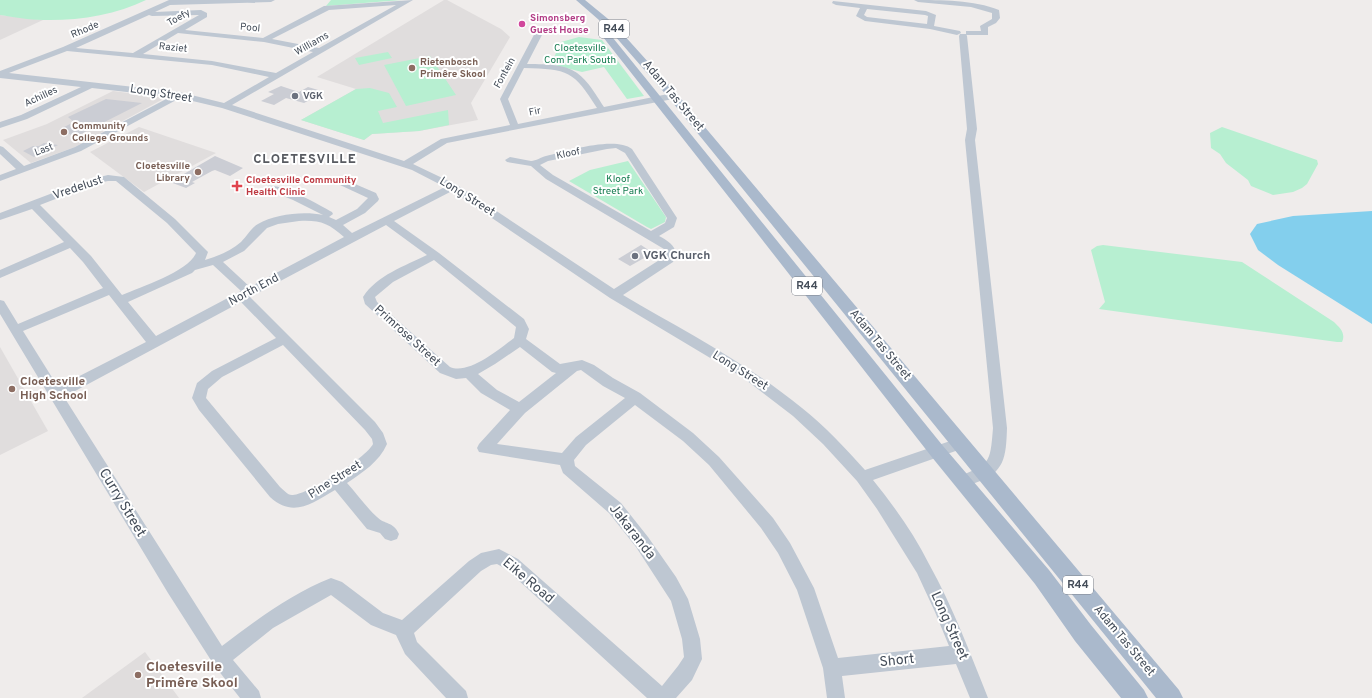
<svg xmlns="http://www.w3.org/2000/svg" width="1372" height="698" font-family="Overpass,sans-serif">
<rect width="100%" height="100%" fill="#efeceb"/>
<g fill="#e0dddd">
<polygon points="444,0 447,0 501,29 510,37 471,103 478,120 419,131 372,134 364,140 301,120 356,89 317,77"/>
<polygon points="0,15 43,20 0,40"/>
<polygon points="113,91 165,98 75,147 31,163 3,140 47,124"/>
<polygon points="139,127 216,153 144,192 90,152"/>
<polygon points="0,347 48,431 0,455"/>
<polygon points="145,652 179,698 82,698"/>
</g>
<g fill="#b7efd1">
<path d="M 0,0 L 146,0 C 116,15 77,21 43,20 C 29,20 14,17 0,15 Z"/>
<polygon points="331,0 402,0 326,6"/>
<polygon points="579,37 602,40 644,96 627,99 604,67 582,72 551,64 561,42"/>
<polygon points="388,52 392,58 359,65 355,58"/>
<polygon points="430,56 456,95 406,106 384,65"/>
<polygon points="370,88 389,93 397,107 378,111 383,123 448,110 449,125 419,131 372,134 364,140 301,120 356,89"/>
<polygon points="1222,127 1317,160 1318,164 1307,184 1302,188 1293,192 1273,195 1251,186 1248,180 1226,163 1220,154 1211,148 1210,133"/>
<polygon points="628,161 666,217 665,222 651,229 647,227 569,181 590,170"/>
<path d="M 1103,245 L 1242,262 L 1334,322 C 1340,328 1346,333 1342,342 L 1337,342 L 1099,309 L 1105,302 L 1091,250 L 1097,246 Z"/>
</g>
<polygon fill="#83cfed" points="1372,211 1372,324 1278,265 1258,250 1250,234 1257,224 1293,216"/>
<g fill="#cbcdd4">
<polygon points="281,86 299,92 308,87 325,92 304,103 286,98 274,105 261,101 274,94 268,92"/>
<polygon points="106,99 142,103 75,137 60,129 74,122 68,117"/>
<polygon points="44,143 58,145 34,157 23,151 33,146 39,146"/>
<polygon points="215,156 243,168 230,176 215,170 212,171 192,182 195,183 186,188 170,182"/>
<polygon points="641,245 653,253 630,266 618,259"/>
</g>
<g fill="none" stroke-linecap="round" stroke-linejoin="round">
<g fill="#bec7d2" fill-rule="evenodd">
<path d="M 169,0 L 275,0 L 271,2 L 170,5 L 155,12 L 201,10 L 207,13 L 207,17 L 185,30 L 263,38 L 324,6 L 413,0 L 232,105 L 404,161 L 441,139 L 510,125 L 500,99 L 536,31 L 540,29 L 544,31 L 527,64 C 573,64 580,68 604,107 L 673,93 L 676,94 L 677,96 L 673,99 L 447,143 L 413,164 L 457,185 L 614,289 L 664,257 L 664,249 L 546,179 L 531,166 L 507,162 L 505,160 L 510,157 C 517,158 524,160 531,161 C 536,161 541,157 546,156 C 567,151 615,136 632,149 L 677,218 L 674,227 L 659,236 C 669,241 681,249 673,262 L 623,295 C 684,331 747,363 802,408 C 825,426 845,448 865,470 L 962,437 L 967,439 L 969,443 L 967,447 L 873,480 C 894,506 914,534 929,564 C 953,607 970,653 988,698 L 970,698 L 956,664 L 842,676 L 845,698 L 827,698 L 823,668 L 797,590 L 778,553 L 761,528 L 709,465 L 683,441 L 635,405 L 586,445 L 574,460 L 575,466 L 621,503 L 648,537 L 676,577 L 688,599 L 700,639 L 702,659 L 692,680 L 676,698 L 647,698 L 506,569 L 497,564 L 491,565 L 481,571 L 414,633 L 417,642 L 466,691 L 468,698 L 446,698 L 405,654 L 396,635 L 371,625 L 331,595 L 273,628 L 233,660 L 259,691 L 261,698 L 240,698 L 214,665 L 168,593 L 0,314 L 0,300 L 4,301 L 18,324 L 103,288 L 83,262 L 70,248 L 0,278 L 0,270 L 64,242 L 32,209 L 0,220 L 0,213 L 87,180 L 108,175 L 124,177 L 175,219 L 208,252 L 205,260 C 218,256 231,251 241,242 C 247,236 251,228 258,224 C 275,214 304,211 323,215 L 293,200 L 268,190 L 267,188 L 268,186 C 280,183 320,205 332,212 L 333,214 L 329,217 L 336,220 L 357,209 L 368,198 L 340,185 L 339,183 L 340,181 L 348,181 L 376,193 L 379,199 L 378,201 L 365,213 L 343,225 L 352,233 L 445,187 L 412,170 L 222,108 L 180,98 L 81,151 L 0,181 L 0,175 L 16,169 L 0,154 L 0,146 L 3,147 L 24,166 L 75,147 L 170,97 L 92,88 L 27,119 L 0,128 L 0,122 L 21,115 L 81,87 L 0,78 L 0,71 L 63,47 ZM 396,5 L 319,48 L 272,39 L 329,10 ZM 149,15 L 152,16 L 199,15 L 133,53 L 76,48 ZM 178,33 L 264,42 L 313,52 L 276,73 L 212,61 L 143,54 ZM 67,51 L 212,65 L 269,77 L 224,103 L 179,92 L 9,73 ZM 524,68 C 568,69 574,71 597,108 L 518,124 L 508,99 ZM 616,148 L 625,153 L 667,218 L 665,223 L 651,231 L 553,175 L 540,165 L 548,161 L 607,149 ZM 108,181 L 116,181 L 167,223 L 196,253 C 189,271 141,287 122,295 L 91,256 L 40,205 L 94,184 ZM 452,191 L 610,298 L 742,377 L 793,416 L 823,444 L 857,481 L 877,509 L 917,573 L 935,612 L 949,646 L 838,658 L 814,588 L 790,543 L 773,518 L 719,457 L 693,433 L 640,393 L 613,378 L 594,365 L 582,360 L 560,364 L 526,339 L 529,329 L 524,319 L 439,253 L 394,221 ZM 299,221 C 320,220 328,223 344,237 L 250,287 L 223,262 L 244,251 L 267,228 L 278,224 ZM 386,225 L 427,255 C 405,266 377,275 363,297 L 365,304 L 440,373 L 456,379 L 466,378 L 481,393 L 510,410 L 479,444 L 477,448 L 479,452 L 560,465 L 563,473 L 609,513 L 636,547 L 671,601 L 682,639 L 684,657 L 678,666 L 662,686 L 518,559 L 499,549 L 481,553 L 469,561 L 402,620 L 383,613 L 342,582 L 331,578 C 291,594 256,620 222,646 L 64,397 L 241,302 L 276,338 L 212,371 L 197,383 L 192,398 L 199,410 L 270,497 C 293,518 311,504 335,490 L 367,529 L 380,533 L 385,539 L 391,541 L 397,539 L 399,534 C 393,521 385,525 377,517 C 366,507 357,494 347,483 C 363,472 379,462 387,444 L 383,433 L 375,422 L 250,297 ZM 434,260 L 516,327 L 514,338 C 499,349 469,375 450,367 L 377,302 L 375,297 L 393,282 ZM 213,265 L 241,291 L 156,336 L 128,302 L 192,273 L 195,270 ZM 109,295 L 146,342 L 58,387 L 23,331 ZM 283,345 L 365,430 L 372,439 L 373,444 C 366,458 309,494 293,495 C 288,496 284,490 280,487 L 206,398 L 208,389 L 222,377 ZM 520,347 L 552,372 L 556,373 L 519,402 L 497,390 L 478,374 L 495,364 ZM 581,370 L 603,386 L 625,398 L 576,437 L 562,453 L 497,444 L 525,413 L 577,371 Z"/>
<path d="M 914,0 C 941,0 974,0 999,10 L 1000,18 L 996,23 L 988,27 L 988,35 L 966,35 L 966,31 L 981,31 L 980,26 L 992,19 L 992,13 L 971,7 L 918,2 Z"/>
<path d="M 833,1 L 926,11 L 936,15 L 934,26 L 960,31 L 961,33 L 957,35 L 930,29 L 865,21 L 856,16 L 860,8 L 836,5 L 832,3 ZM 867,9 L 925,15 L 928,16 L 927,24 L 867,17 L 864,15 Z"/>
<path d="M 960,34 L 966,34 L 967,36 L 977,129 L 975,140 L 1007,428 C 1006,457 1005,473 975,483 C 968,485 963,488 957,485 L 954,481 L 957,477 C 990,464 990,465 993,428 L 965,140 L 967,129 L 959,36 Z"/>
</g>
<g fill="#aab9cc" fill-rule="evenodd">
<polygon points="576,0 585,0 613,23 677,94 1179,690 1183,698 1156,698 669,98 607,27"/>
<polygon points="606,32 609,33 943,446 1049,570 1091,625 1144,690 1148,698 1121,698 1075,641 1035,584 931,456 739,210 603,37 601,35"/>
</g>
</g>
<circle fill="#d1479c" stroke="#fff" stroke-width="1.5" cx="522" cy="24" r="4"/>
<g fill="#8d6e63" stroke="#fff" stroke-width="1.5">
<circle cx="412" cy="68" r="4"/>
<circle cx="64" cy="132" r="4"/>
<circle cx="198" cy="172" r="4"/>
<circle cx="12" cy="389" r="4"/>
<circle cx="138" cy="675" r="4"/>
</g>
<g fill="#6b7280" stroke="#fff" stroke-width="1.5">
<circle cx="295" cy="96" r="4"/>
<circle cx="635" cy="256" r="4"/>
</g>
<path fill="#e0444e" stroke="#fff" stroke-width="1.5" d="M235 180h4v4h4v4h-4v4h-4v-4h-4v-4h4z"/>
<g text-anchor="middle" dominant-baseline="central" stroke-width="4" stroke-linejoin="round" paint-order="stroke">
<g font-size="10" fill="#444d59" stroke="#fff">
<text transform="translate(179 18) rotate(-30)">Toefy</text>
<text transform="translate(250 28) rotate(5)">Pool</text>
<text transform="translate(85 30) rotate(-23)">Rhode</text>
<text transform="translate(312 44) rotate(-30)">Williams</text>
<text transform="translate(173 48) rotate(6)">Raziet</text>
<text transform="translate(505 73) rotate(-61)">Fontein</text>
<text transform="translate(41 97) rotate(-25)">Achilles</text>
<text transform="translate(535 112) rotate(-11)">Fir</text>
<text transform="translate(44 150) rotate(-21)">Last</text>
<text transform="translate(568 154) rotate(-12)">Kloof</text>
</g>
<g font-size="10" font-weight="bold" fill="#b23c85" stroke="#fff" text-anchor="start">
<text x="530" y="18">Simonsberg<tspan x="530" dy="12">Guest House</tspan></text>
</g>
<g font-size="10" fill="#147b4f" stroke="#fff">
<text x="580" y="48">Cloetesville<tspan x="580" dy="12">Com Park South</tspan></text>
<text x="618" y="179">Kloof<tspan x="618" dy="12">Street Park</tspan></text>
</g>
<g font-size="10" font-weight="bold" fill="#785e54" stroke="#fff" text-anchor="start">
<text x="420" y="62">Rietenbosch<tspan x="420" dy="12">Primêre Skool</tspan></text>
<text x="72" y="126">Community<tspan x="72" dy="12">College Grounds</tspan></text>
<text x="190" y="166" text-anchor="end">Cloetesville<tspan x="190" dy="12">Library</tspan></text>
</g>
<g font-size="10" font-weight="bold" fill="#5b616d" stroke="#fff" text-anchor="start">
<text x="303" y="96">VGK</text>
</g>
<g font-size="10" font-weight="bold" fill="#be3a42" stroke="#fff" text-anchor="start">
<text x="246" y="180">Cloetesville Community<tspan x="246" dy="12">Health Clinic</tspan></text>
</g>
<g fill="#fff" stroke="#7c828b" stroke-width="1">
<rect x="599" y="20" width="30" height="18" rx="3"/>
<rect x="792" y="277" width="30" height="18" rx="3"/>
<rect x="1063" y="576" width="30" height="18" rx="3"/>
</g>
<g font-size="11" font-weight="bold" fill="#444d59">
<text x="614" y="29">R44</text>
<text x="807" y="286">R44</text>
<text x="1078" y="585">R44</text>
</g>
<g font-size="12" fill="#444d59" stroke="#fff">
<text transform="translate(161 94) rotate(9)">Long Street</text>
<text transform="translate(673 96) rotate(50)">Adam Tas Street</text>
<text transform="translate(78 188) rotate(-19)">Vredelust</text>
<text transform="translate(467 197) rotate(32)">Long Street</text>
<text transform="translate(254 290) rotate(-28)">North End</text>
<text transform="translate(407 336) rotate(42)">Primrose Street</text>
<text transform="translate(880 345) rotate(50)">Adam Tas Street</text>
<text transform="translate(740 371) rotate(32)">Long Street</text>
<text transform="translate(335 480) rotate(-32)">Pine Street</text>
<text transform="translate(1124 641) rotate(50)">Adam Tas Street</text>
</g>
<g font-size="12" font-weight="bold" fill="#5b616d" stroke="#fff" text-anchor="start">
<text x="643" y="256">VGK Church</text>
</g>
<g font-size="12" font-weight="bold" fill="#785e54" stroke="#fff" text-anchor="start">
<text x="20" y="382">Cloetesville<tspan x="20" dy="14">High School</tspan></text>
</g>
<g font-size="13" font-weight="bold" letter-spacing="1" fill="#585b61" stroke="#fff">
<text x="305" y="160">CLOETESVILLE</text>
</g>
<g font-size="14" fill="#444d59" stroke="#fff">
<text transform="translate(122 503) rotate(59)">Curry Street</text>
<text transform="translate(632 532) rotate(52)">Jakaranda</text>
<text transform="translate(528 581) rotate(40)">Eike Road</text>
<text transform="translate(949 626) rotate(66)">Long Street</text>
<text transform="translate(897 661) rotate(-6)">Short</text>
</g>
<g font-size="14" font-weight="bold" fill="#785e54" stroke="#fff" text-anchor="start">
<text x="146" y="667">Cloetesville<tspan x="146" dy="16">Primêre Skool</tspan></text>
</g>
</g>
</svg>
